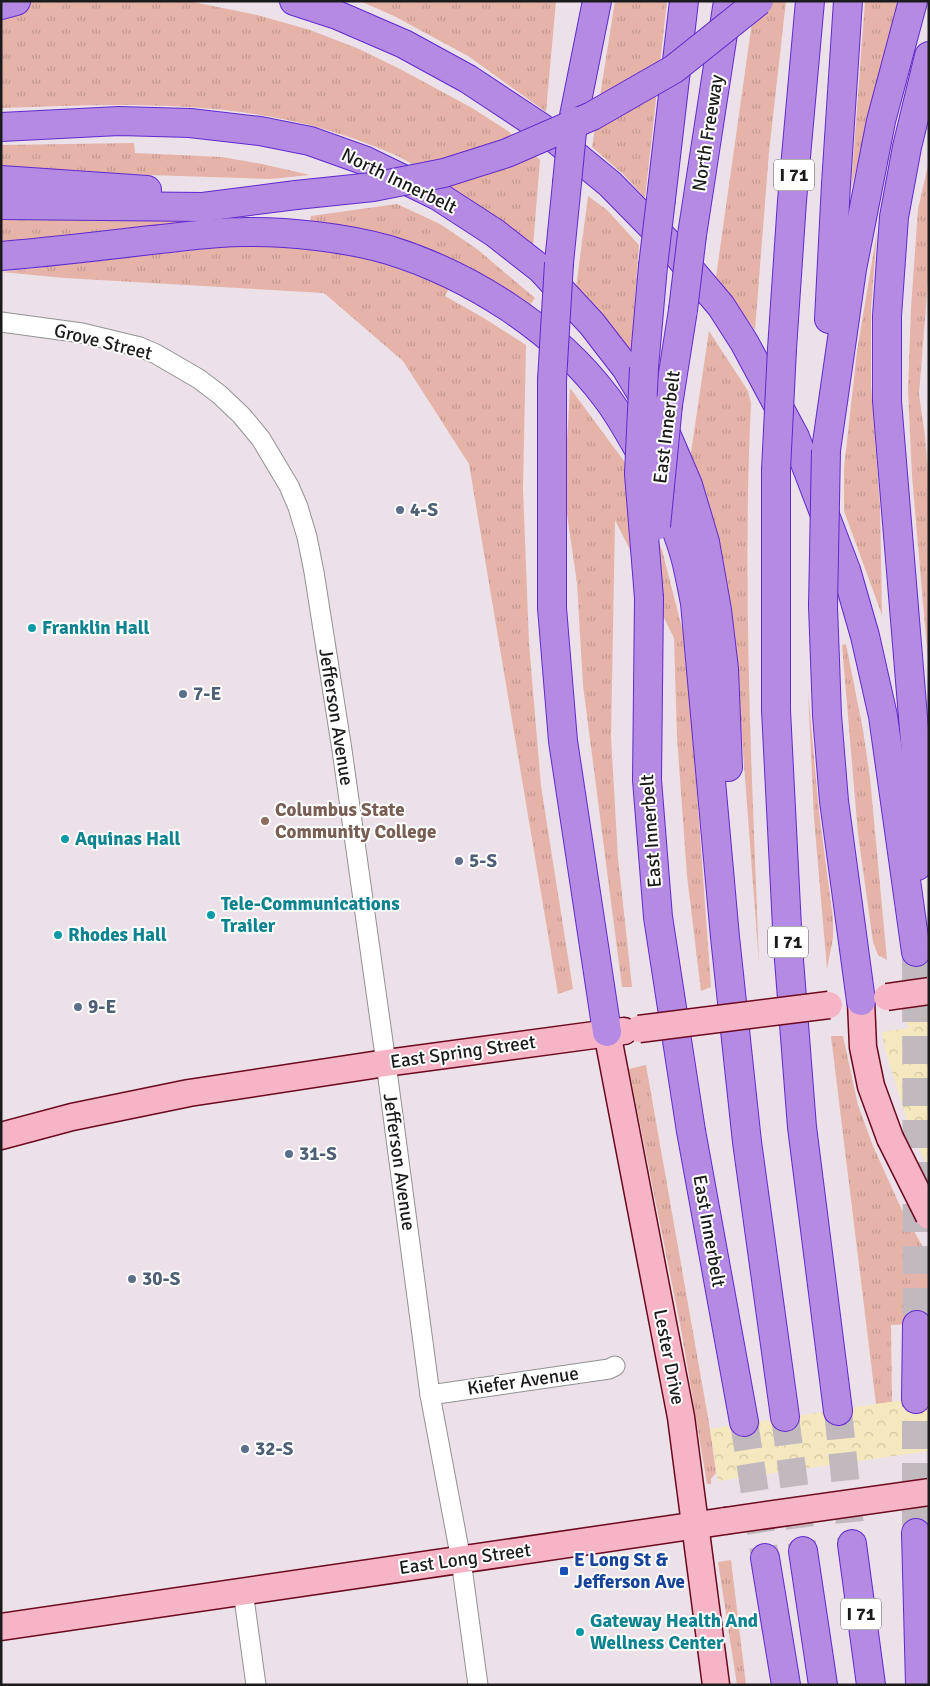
<svg xmlns="http://www.w3.org/2000/svg" width="930" height="1686" font-family="Signika,sans-serif">
<defs>
<pattern id="grass-tufts" width="24" height="20" patternUnits="userSpaceOnUse" patternTransform="scale(1.25)"><rect width="24" height="20" fill="#e5b3a8"/><path d="M3 7l-1-3M5 7V3M7 7l1-3M15 17l-1-3M17 17v-4M19 17l1-3" fill="none" stroke="#c49990"/></pattern>
<pattern id="park-crowns" width="20" height="18" patternUnits="userSpaceOnUse" patternTransform="scale(1.25)"><rect width="20" height="18" fill="#f6e8be"/><path d="M2 6a3 3 0 1 1 6 0M12 15a3 3 0 1 1 6 0" fill="none" stroke="#d2c6a3"/></pattern>
</defs>
<rect width="100%" height="100%" fill="#ece1e8"/>
<g fill="url(#grass-tufts)">
<path d="M 1,1 L 188,1 L 257,15 L 310,30 L 359,49 L 402,70 L 472,108 L 508,131 L 540,160 L 533,247 C 498,219 466,195 427,174 C 417,167 406,160 395,155 C 267,97 137,103 1,108 Z"/>
<polygon points="360,1 556,1 546,112 468,56 394,16"/>
<polygon points="615,1 667,1 645,198 623,174 592,147"/>
<polygon points="755,1 786,1 769,152 755,330 716,277"/>
<polygon points="865,1 900,1 851,189"/>
<polygon points="134,143 135,153 222,157 262,164 310,175 270,179 57,172 1,168 1,145"/>
<polygon points="929,161 929,269 919,394 925,436 929,486 929,672 912,476 908,391 911,308 918,209"/>
<polygon points="588,196 607,210 639,245 631,356 576,288"/>
<polygon points="397,204 440,224 477,249 535,298 530,305 496,283 456,262 310,222 311,216"/>
<polygon points="1,218 209,221 1,247"/>
<polygon points="877,232 871,309 871,385 880,505 882,615 844,511 844,468 857,351"/>
<polygon points="264,246 348,253 391,266 449,288 445,296 482,317 526,345 523,488 529,643 541,786 573,989 558,994 469,464 403,361 324,293 64,278 2,272 221,247"/>
<path d="M 709,331 L 748,391 L 751,403 C 742,589 752,776 759,963 L 738,685 L 690,459 Z"/>
<polygon points="570,388 624,461 662,550 683,632 690,696 711,987 701,991 687,876 677,737 674,638 615,520 611,737 618,858 632,987 622,987 583,685 577,583 564,494"/>
<polygon points="846,644 863,730 870,778 887,960 878,955 873,942 858,834 842,645"/>
<polygon points="808,691 819,812 833,918 833,938 827,969 814,818"/>
<polygon points="831,1036 843,1036 858,1105 873,1146 901,1208 929,1258 929,1323 891,1325 892,1402 876,1404"/>
<polygon points="646,1065 710,1429 716,1473 711,1479 711,1484 707,1484 681,1329 629,1069"/>
<polygon points="731,1560 746,1685 737,1685 718,1562"/>
</g>
<g fill="url(#park-crowns)">
<polygon points="929,1009 929,1168 910,1130 885,1049 882,1032 908,1028 906,1012"/>
<polygon points="929,1396 929,1451 718,1481 710,1429"/>
</g>
<g fill="none" stroke-linecap="round" stroke-linejoin="round">
<g stroke="#c2b9bf" stroke-width="28" stroke-dasharray="28 14" stroke-linecap="butt">
<polyline points="916,952 917,1325"/>
<polyline points="838,1411 852,1544"/>
<polyline points="785,1417 803,1551"/>
<polyline points="744,1422 765,1558"/>
<polyline points="916,1533 916,1399"/>
</g>
<defs>
<g id="street">
<polyline points="1,322 82,333 140,347 156,354 199,379 220,395 242,416 261,439 289,486 298,507 307,537 314,572 342,750 386,1063 430,1395 461,1560 478,1685"/>
<polyline points="430,1395 609,1369 615,1366"/>
<polyline points="243,1591 256,1685"/>
</g>
<g id="secondary">
<polyline points="861,1001 863,1047 871,1086 890,1138"/>
<polyline points="607,1032 681,1417 716,1685"/>
<polyline points="1,1136 72,1117 189,1093 386,1063 624,1031"/>
<polyline points="1,1627 725,1521"/>
</g>
<g id="highway">
<polyline points="294,1 337,15 404,44 468,79 542,128 610,184 666,241 721,306 744,342 795,437 846,570 865,636 883,716 916,952"/>
<polyline points="1,5 16,1"/>
<polyline points="573,121 597,1"/>
<polyline points="1,127 119,121 190,123 260,131 310,141 366,161 438,196 495,233 541,269 592,324 626,368 667,436 688,485 705,542 717,610 724,669 728,767"/>
<polyline points="1,180 147,190"/>
<polyline points="661,199 684,1"/>
<polyline points="1,205 203,207 296,195"/>
<polyline points="692,235 728,1"/>
<path d="M 1,256 C 51,252 101,246 151,240 C 182,237 213,232 244,232 C 287,231 348,238 389,250 C 470,275 555,329 606,397 C 619,414 629,432 639,450 C 657,484 674,518 685,556 C 689,571 692,588 695,603 L 725,937 L 747,1142 L 785,1417"/>
<polyline points="559,263 567,183"/>
<polyline points="829,319 836,184 848,1"/>
<polyline points="782,349 792,201 810,1"/>
<polyline points="644,368 653,266"/>
<polyline points="552,380 552,608 563,741 607,1032"/>
<polyline points="668,405 683,310"/>
<polyline points="826,450 852,269 881,121 913,1"/>
<polyline points="776,470 776,710 788,947 802,1127 838,1411"/>
<polyline points="649,598 647,780 658,917 691,1131 744,1422"/>
<polyline points="823,606 827,715 834,801 861,1001"/>
<polyline points="917,866 919,790 887,401 887,316 894,217 907,147 929,56"/>
<polyline points="916,1399 917,1325"/>
<polyline points="916,1533 920,1685"/>
<polyline points="852,1544 871,1685"/>
<polyline points="803,1551 823,1685"/>
<polyline points="765,1558 786,1685"/>
</g>
</defs>
<use href="#street" stroke="#929292" stroke-width="21"/>
<use href="#secondary" stroke="#6b091f" stroke-width="29"/>
<use href="#highway" stroke="#5f2ace" stroke-width="30"/>
<use href="#street" stroke="#fff" stroke-width="19"/>
<use href="#secondary" stroke="#f6b5c7" stroke-width="26"/>
<use href="#highway" stroke="#b48ae2" stroke-width="28"/>
<defs>
<g id="secondary-bridge">
<polyline points="887,997 929,991"/>
<polyline points="639,1029 829,1005"/>
<polyline points="890,1138 929,1216"/>
<polyline points="725,1521 929,1492"/>
</g>
<g id="highway-bridge">
<polyline points="567,183 573,121"/>
<polyline points="296,195 373,187 444,173 507,153 592,116 674,69 759,1"/>
<polyline points="653,266 661,199"/>
<polyline points="683,310 692,235"/>
<polyline points="644,368 639,474 649,598"/>
<polyline points="552,380 559,263"/>
<polyline points="776,470 782,349"/>
<polyline points="656,526 668,405"/>
<polyline points="823,606 826,450"/>
</g>
</defs>
<use href="#secondary-bridge" stroke="#6b091f" stroke-width="29" stroke-linecap="butt"/>
<use href="#highway-bridge" stroke="#5f2ace" stroke-width="30" stroke-linecap="butt"/>
<use href="#secondary-bridge" stroke="#f6b5c7" stroke-width="26"/>
<use href="#highway-bridge" stroke="#b48ae2" stroke-width="28"/>
</g>
<g fill="#5c6f8a" stroke="#fff" stroke-width="2">
<circle cx="400" cy="510" r="5"/>
<circle cx="183" cy="694" r="5"/>
<circle cx="459" cy="861" r="5"/>
<circle cx="78" cy="1007" r="5"/>
<circle cx="289" cy="1154" r="5"/>
<circle cx="132" cy="1279" r="5"/>
<circle cx="245" cy="1449" r="5"/>
</g>
<g fill="#0f9aa8" stroke="#fff" stroke-width="2">
<circle cx="32" cy="628" r="5"/>
<circle cx="65" cy="839" r="5"/>
<circle cx="211" cy="915" r="5"/>
<circle cx="58" cy="935" r="5"/>
<circle cx="580" cy="1632" r="5"/>
</g>
<circle fill="#8d6e63" stroke="#fff" stroke-width="2" cx="265" cy="821" r="5"/>
<rect fill="#1a4fb4" stroke="#fff" stroke-width="2" x="559" y="1566" width="10" height="10" rx="2.5"/>
<g text-anchor="middle" dominant-baseline="central" stroke-width="4" stroke-linejoin="round" paint-order="stroke">
<g fill="#fff" stroke="#5f5f5f" stroke-width="1">
<rect x="774" y="159.5" width="40" height="31" rx="4"/>
<rect x="768" y="926.5" width="40" height="31" rx="4"/>
<rect x="841" y="1598.5" width="40" height="31" rx="4"/>
</g>
<g font-size="18" font-weight="bold" fill="#1b1b1b">
<text x="794" y="175">I 71</text>
<text x="788" y="942">I 71</text>
<text x="861" y="1614">I 71</text>
</g>
<g font-size="19" fill="#1b1b1b" stroke="#fff">
<text transform="translate(708 133) rotate(-81)">North Freeway</text>
<text transform="translate(399 181) rotate(26)">North Innerbelt</text>
<text transform="translate(103 342) rotate(14)">Grove Street</text>
<text transform="translate(667 427) rotate(-83)">East Innerbelt</text>
<text transform="translate(336 717) rotate(81)">Jefferson Avenue</text>
<text transform="translate(651 831) rotate(-94)">East Innerbelt</text>
<text transform="translate(463 1052) rotate(-8)">East Spring Street</text>
<text transform="translate(399 1162) rotate(82)">Jefferson Avenue</text>
<text transform="translate(709 1231) rotate(80)">East Innerbelt</text>
<text transform="translate(669 1357) rotate(79)">Lester Drive</text>
<text transform="translate(523 1381) rotate(-8)">Kiefer Avenue</text>
<text transform="translate(465 1559) rotate(-8)">East Long Street</text>
</g>
<g font-size="19" font-weight="bold" fill="#4e5e75" stroke="#fff" text-anchor="start">
<text x="410" y="510">4-S</text>
<text x="193" y="694">7-E</text>
<text x="469" y="861">5-S</text>
<text x="88" y="1007">9-E</text>
<text x="299" y="1154">31-S</text>
<text x="142" y="1279">30-S</text>
<text x="255" y="1449">32-S</text>
</g>
<g font-size="19" font-weight="bold" fill="#0d838f" stroke="#fff" text-anchor="start">
<text x="42" y="628">Franklin Hall</text>
<text x="75" y="839">Aquinas Hall</text>
<text x="221" y="904">Tele-Communications<tspan x="221" dy="22">Trailer</tspan></text>
<text x="68" y="935">Rhodes Hall</text>
<text x="590" y="1621">Gateway Health And<tspan x="590" dy="22">Wellness Center</tspan></text>
</g>
<g font-size="19" font-weight="bold" fill="#785e54" stroke="#fff" text-anchor="start">
<text x="275" y="810">Columbus State<tspan x="275" dy="22">Community College</tspan></text>
</g>
<g font-size="19" font-weight="bold" fill="#164399" stroke="#fff" text-anchor="start">
<text x="574" y="1560">E Long St &amp;<tspan x="574" dy="22">Jefferson Ave</tspan></text>
</g>
</g>
<rect width="930" height="1686" fill="none" stroke="#1b1b1b" stroke-width="5"/>
</svg>
